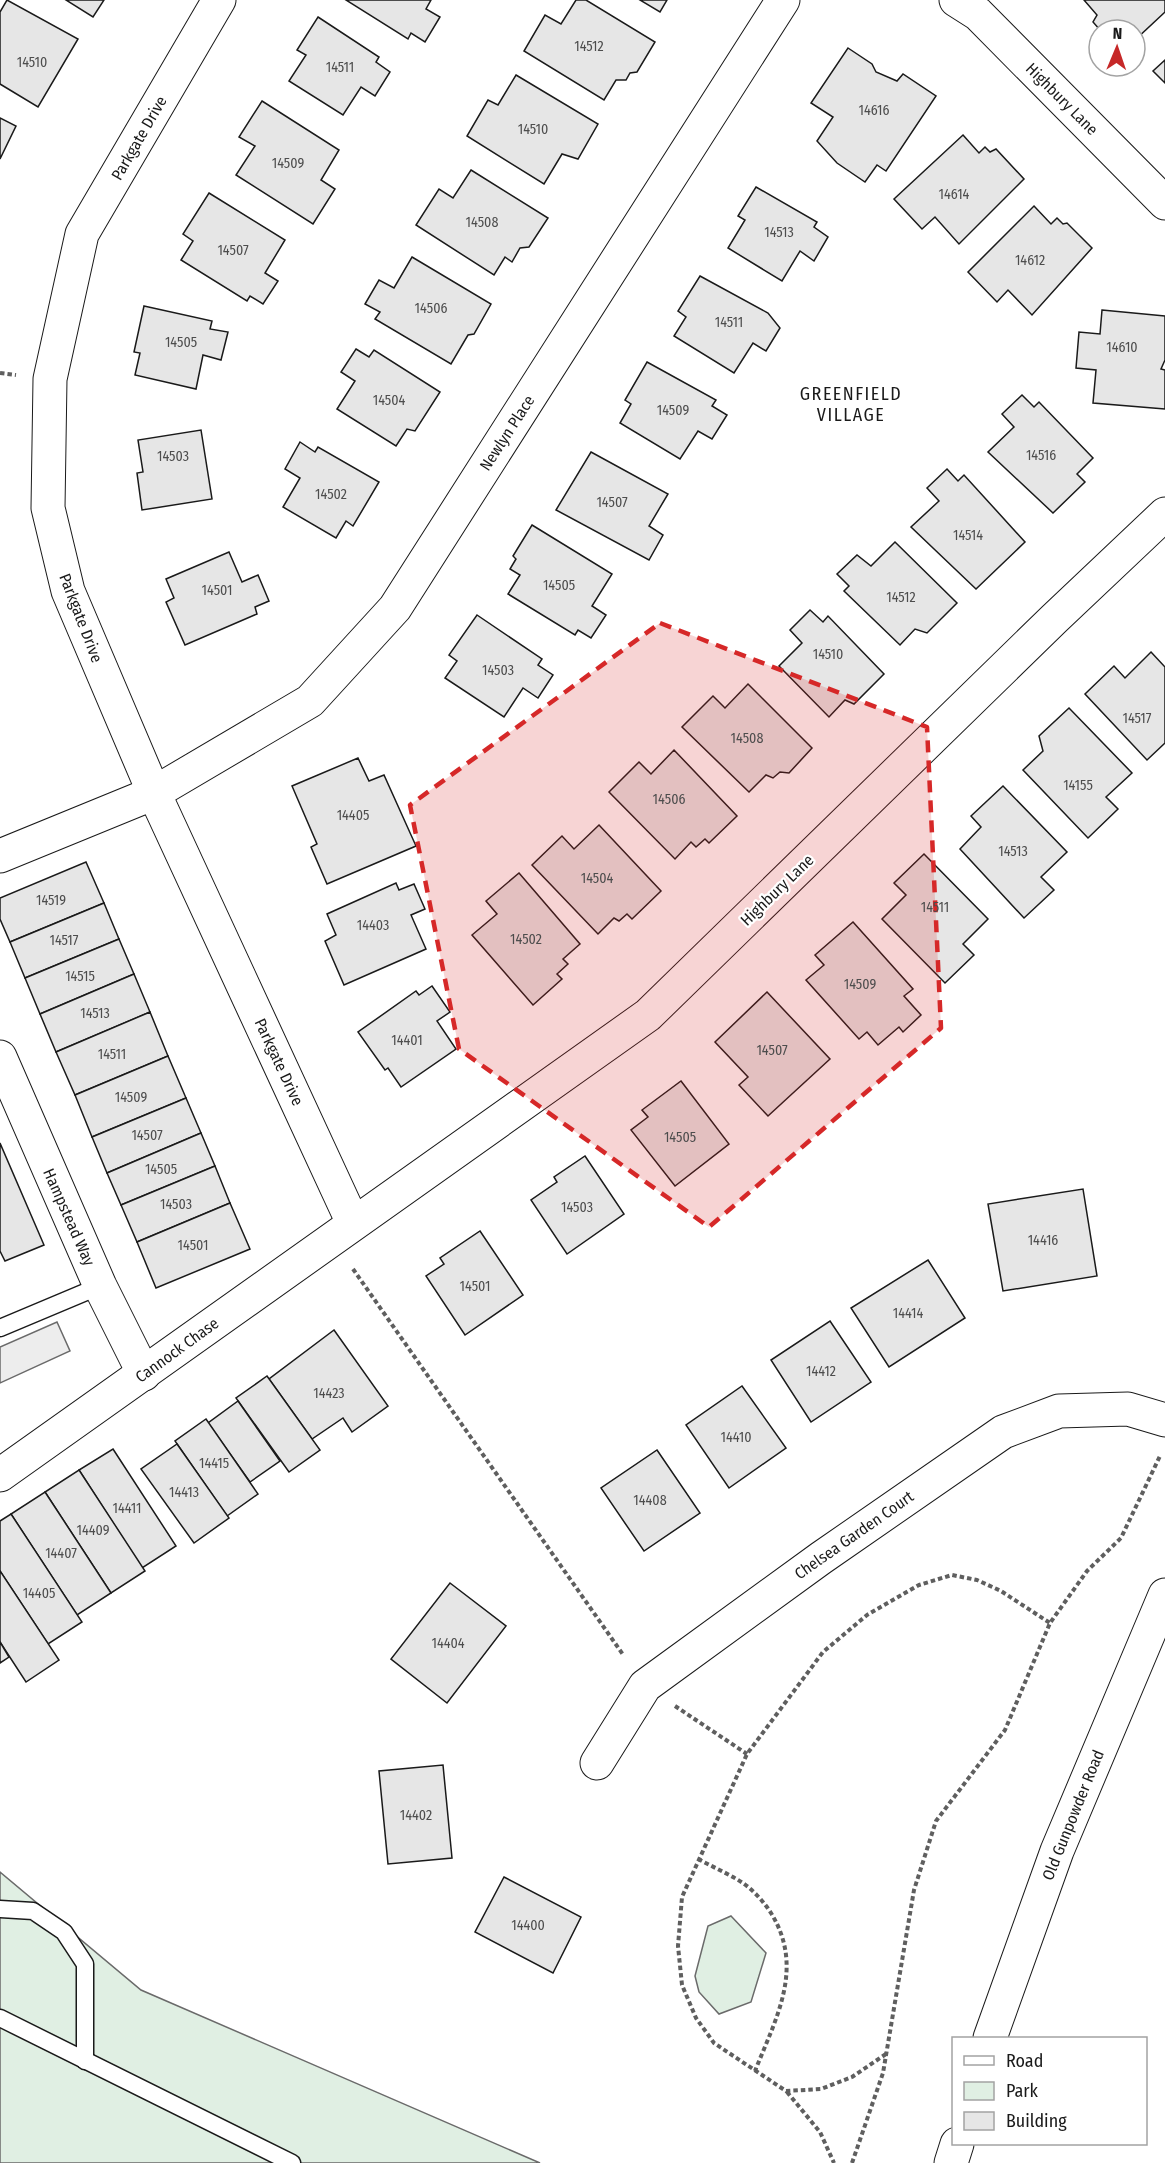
<svg xmlns="http://www.w3.org/2000/svg" width="1165" height="2163" font-family="'Fira Sans Condensed',sans-serif">
<rect width="100%" height="100%" fill="#fff"/>
<g fill="#e0efe3" stroke="#6a6a6a" stroke-width="1.5">
<polygon points="0,1872 141,1990 540,2163 0,2163"/>
<polygon points="731,1916 766,1953 751,2002 719,2014 699,1992 695,1976 708,1926"/>
</g>
<polygon fill="#ededed" stroke="#6a6a6a" stroke-width="1.5" points="57,1322 70,1351 0,1383 0,1347"/>
<g fill="#e6e6e6" stroke="#1a1a1a" stroke-width="1.5">
<polygon points="7,0 78,39 38,107 0,84 0,12"/>
<polygon points="66,0 104,0 93,17"/>
<polygon points="346,0 431,0 426,9 440,17 425,42 411,33 408,39"/>
<polygon points="576,0 586,0 655,42 637,72 630,73 626,80 616,80 604,100 524,51 545,15 561,24"/>
<polygon points="640,0 667,0 660,12"/>
<polygon points="1084,0 1165,0 1165,12 1135,40 1135,30 1100,30 1093,22 1097,15"/>
<polygon points="318,17 379,57 376,62 390,72 375,96 361,87 343,115 289,81 306,55 297,50"/>
<polygon points="848,48 872,64 876,72 897,81 903,74 936,96 886,171 877,165 865,182 837,163 817,141 833,117 811,103"/>
<polygon points="1165,60 1165,83 1153,71"/>
<polygon points="516,75 598,124 578,159 562,154 544,184 467,136 488,100 498,105"/>
<polygon points="262,101 339,150 321,180 335,189 313,224 236,175 255,146 239,137"/>
<polygon points="0,118 16,126 0,159"/>
<polygon points="963,135 979,153 985,147 990,152 996,149 1024,179 959,244 935,217 922,229 894,199"/>
<polygon points="471,170 548,218 529,247 520,248 512,262 505,257 494,275 416,225 439,189 453,198"/>
<polygon points="756,187 817,222 814,227 828,237 814,261 800,251 782,281 728,248 745,220 738,216"/>
<polygon points="209,193 285,240 265,273 278,281 263,304 250,296 247,301 181,260 193,241 183,234"/>
<polygon points="1034,206 1051,224 1057,218 1063,224 1067,223 1092,248 1032,315 1008,290 997,302 968,272"/>
<polygon points="412,257 491,304 474,334 468,335 451,364 375,319 380,312 365,304 379,280 394,288"/>
<polygon points="700,276 768,313 780,328 766,351 753,343 734,373 674,336 686,317 678,311"/>
<polygon points="144,306 212,321 210,329 228,332 221,360 203,355 196,389 135,375 140,353 134,352"/>
<polygon points="1102,310 1165,316 1165,360 1161,369 1165,370 1165,409 1093,403 1096,370 1076,368 1079,332 1100,334"/>
<polygon points="356,349 369,357 374,350 440,392 415,431 407,429 396,446 337,409 355,381 341,372"/>
<polygon points="647,362 716,400 712,406 727,415 712,439 698,431 680,459 620,423 631,404 625,400"/>
<polygon points="1022,395 1034,407 1039,402 1093,458 1077,474 1085,482 1053,513 988,452 1014,427 1002,414"/>
<polygon points="201,430 212,499 142,510 137,473 143,472 138,440"/>
<polygon points="300,442 315,452 318,447 379,482 353,526 346,521 336,538 283,507 300,478 285,469"/>
<polygon points="591,452 668,494 649,526 663,535 649,560 556,510"/>
<polygon points="947,469 958,481 964,475 1025,542 976,589 911,527 939,501 927,488"/>
<polygon points="532,525 612,574 592,606 606,615 591,638 578,630 575,635 508,594 520,575 510,569 516,559 513,556"/>
<polygon points="895,542 957,603 927,633 915,629 900,645 844,591 849,586 837,574 857,555 871,566"/>
<polygon points="229,552 242,582 258,575 269,601 255,607 257,614 185,645 166,602 174,598 166,579"/>
<polygon points="810,610 823,622 828,616 884,674 854,704 845,700 829,717 779,666 802,643 790,630"/>
<polygon points="477,615 542,659 538,665 553,675 538,698 523,688 504,717 445,678 457,661 449,655"/>
<polygon points="1151,652 1165,667 1165,743 1147,760 1085,694 1114,666 1125,678"/>
<polygon points="748,684 812,748 789,773 780,772 773,778 766,775 749,792 682,727 713,696 725,708"/>
<polygon points="1069,708 1132,773 1106,797 1118,809 1088,838 1023,770 1043,751 1039,736"/>
<polygon points="674,750 737,816 709,843 705,839 696,847 691,842 675,859 609,792 639,762 651,774"/>
<polygon points="358,758 369,781 384,775 416,846 327,884 311,847 317,844 292,786"/>
<polygon points="1003,786 1067,852 1041,877 1054,890 1024,918 960,849 981,827 971,816"/>
<polygon points="599,825 661,891 632,919 627,914 619,921 614,918 598,934 532,865 562,836 574,849"/>
<polygon points="924,854 988,919 963,944 974,955 945,983 882,919 906,895 894,883"/>
<polygon points="86,862 104,903 10,942 0,919 0,898"/>
<polygon points="519,873 580,944 563,959 568,964 557,974 562,979 533,1005 472,935 497,914 486,901"/>
<polygon points="396,883 399,890 414,884 425,909 411,915 426,949 344,985 325,941 336,935 327,914"/>
<polygon points="104,903 119,939 25,978 10,942"/>
<polygon points="853,922 913,989 904,996 921,1015 903,1032 899,1027 878,1045 867,1032 859,1039 806,980 824,965 815,955"/>
<polygon points="119,939 134,974 40,1014 25,978"/>
<polygon points="134,974 150,1012 56,1052 40,1014"/>
<polygon points="432,986 450,1012 437,1021 456,1049 401,1087 388,1068 385,1070 358,1032 416,991 419,995"/>
<polygon points="767,992 830,1059 768,1116 739,1085 748,1077 715,1042"/>
<polygon points="150,1012 168,1056 75,1095 56,1052"/>
<polygon points="168,1056 186,1098 92,1137 75,1095"/>
<polygon points="681,1081 729,1144 675,1186 631,1130 648,1117 642,1110"/>
<polygon points="186,1098 201,1133 107,1173 92,1137"/>
<polygon points="201,1133 215,1166 121,1205 107,1173"/>
<polygon points="0,1143 44,1245 5,1261 0,1251"/>
<polygon points="585,1156 624,1214 567,1254 531,1200 557,1182 554,1177"/>
<polygon points="215,1166 230,1203 137,1242 121,1205"/>
<polygon points="1083,1189 1097,1276 1003,1291 988,1204"/>
<polygon points="230,1203 250,1249 156,1288 137,1242"/>
<polygon points="480,1231 523,1295 465,1335 426,1276 444,1264 440,1258"/>
<polygon points="928,1260 965,1318 889,1367 851,1308"/>
<polygon points="830,1321 871,1382 811,1422 771,1360"/>
<polygon points="334,1330 388,1406 352,1432 343,1418 312,1439 269,1379"/>
<polygon points="267,1376 320,1450 289,1472 236,1398"/>
<polygon points="742,1386 786,1448 729,1488 686,1425"/>
<polygon points="238,1401 280,1461 250,1482 208,1423"/>
<polygon points="206,1419 258,1494 227,1516 175,1441"/>
<polygon points="177,1444 229,1518 194,1543 141,1469"/>
<polygon points="113,1449 176,1546 142,1568 79,1470"/>
<polygon points="657,1450 700,1513 644,1551 601,1488"/>
<polygon points="79,1470 145,1571 111,1593 45,1492"/>
<polygon points="45,1492 111,1593 77,1615 11,1514"/>
<polygon points="11,1514 82,1622 48,1644 0,1571 0,1521"/>
<polygon points="0,1571 59,1660 26,1682 0,1642"/>
<polygon points="450,1583 506,1626 447,1703 391,1659"/>
<polygon points="0,1642 9,1657 0,1663"/>
<polygon points="443,1765 452,1858 388,1864 379,1771"/>
<polygon points="504,1877 581,1917 553,1973 475,1932"/>
</g>
<g fill="none" stroke-linecap="round" stroke-linejoin="round">
<defs>
<g id="lane">
<polyline points="0,1328 100,1286"/>
<polyline points="0,1909 33,1911 64,1932 85,1964 85,2061"/>
<polyline points="0,2018 292,2163"/>
</g>
<g id="street">
<polyline points="219,0 82,234 50,379 48,508 68,591 154,793 353,1223"/>
<polyline points="956,0 978,14 1165,203"/>
<polyline points="0,856 154,793 310,701 395,608 783,0"/>
<polyline points="0,1057 100,1286 144,1374"/>
<polyline points="0,1475 648,1015 1054,619 1165,514"/>
<polyline points="597,1763 645,1686 821,1558 1003,1432 1059,1411 1128,1409 1165,1420"/>
</g>
<g id="secondary">
<polyline points="990,2038 1057,1851 1165,1595"/>
<polyline points="951,2163 957,2144"/>
</g>
</defs>
<use href="#lane" stroke="#1a1a1a" stroke-width="19"/>
<use href="#street" stroke="#1a1a1a" stroke-width="35"/>
<use href="#secondary" stroke="#1a1a1a" stroke-width="35"/>
<g stroke="#5f5f5f" stroke-width="4" stroke-dasharray="4.5 3" stroke-linecap="butt">
<polyline points="0,373 16,375"/>
<polyline points="353,1269 624,1656"/>
<polyline points="675,1706 747,1754"/>
<path d="M 698,1859 C 713,1867 729,1874 743,1883 C 754,1891 764,1902 771,1913 C 805,1968 776,2018 755,2071"/>
<polyline points="886,2054 852,2077 821,2089 786,2091 714,2043 696,2018 682,1985 678,1946 682,1897 747,1754 823,1652 867,1615 919,1585 952,1575 977,1580 1001,1591 1050,1623"/>
<polyline points="787,2092 820,2132 834,2163"/>
<polyline points="852,2163 883,2073 914,1890 936,1821 1005,1730 1050,1623 1087,1571 1121,1538 1160,1456"/>
</g>
<use href="#lane" stroke="#fff" stroke-width="16"/>
<use href="#street" stroke="#fff" stroke-width="33"/>
<use href="#secondary" stroke="#fff" stroke-width="33"/>
</g>
<path fill="#d62828" fill-opacity="0.2" stroke="#d62828" stroke-width="4.5" stroke-dasharray="12 8" stroke-linejoin="round" d="M 660,623 L 927,727 L 941,1028 L 709,1227 L 459,1049 L 410,805 Z"/>
<g text-anchor="middle" dominant-baseline="central" stroke-width="4.5" stroke-linejoin="round" paint-order="stroke">
<g font-size="14" fill="#4d4d4d">
<text x="589" y="46">14512</text>
<text x="32" y="62">14510</text>
<text x="340" y="67">14511</text>
<text x="874" y="110">14616</text>
<text x="533" y="129">14510</text>
<text x="288" y="163">14509</text>
<text x="954" y="194">14614</text>
<text x="482" y="222">14508</text>
<text x="779" y="232">14513</text>
<text x="233" y="250">14507</text>
<text x="1030" y="260">14612</text>
<text x="431" y="308">14506</text>
<text x="729" y="322">14511</text>
<text x="181" y="342">14505</text>
<text x="1122" y="347">14610</text>
<text x="389" y="400">14504</text>
<text x="673" y="410">14509</text>
<text x="1041" y="455">14516</text>
<text x="173" y="456">14503</text>
<text x="331" y="494">14502</text>
<text x="612" y="502">14507</text>
<text x="968" y="535">14514</text>
<text x="559" y="585">14505</text>
<text x="217" y="590">14501</text>
<text x="901" y="597">14512</text>
<text x="828" y="654">14510</text>
<text x="498" y="670">14503</text>
<text x="1137" y="718">14517</text>
<text x="747" y="738">14508</text>
<text x="1078" y="785">14155</text>
<text x="669" y="799">14506</text>
<text x="353" y="815">14405</text>
<text x="1013" y="851">14513</text>
<text x="597" y="878">14504</text>
<text x="51" y="900">14519</text>
<text x="935" y="907">14511</text>
<text x="373" y="925">14403</text>
<text x="526" y="939">14502</text>
<text x="64" y="940">14517</text>
<text x="80" y="976">14515</text>
<text x="860" y="984">14509</text>
<text x="95" y="1013">14513</text>
<text x="407" y="1040">14401</text>
<text x="772" y="1050">14507</text>
<text x="112" y="1054">14511</text>
<text x="131" y="1097">14509</text>
<text x="147" y="1135">14507</text>
<text x="680" y="1137">14505</text>
<text x="161" y="1169">14505</text>
<text x="176" y="1204">14503</text>
<text x="577" y="1207">14503</text>
<text x="1043" y="1240">14416</text>
<text x="193" y="1245">14501</text>
<text x="475" y="1286">14501</text>
<text x="908" y="1313">14414</text>
<text x="821" y="1371">14412</text>
<text x="329" y="1393">14423</text>
<text x="736" y="1437">14410</text>
<text x="214" y="1463">14415</text>
<text x="184" y="1492">14413</text>
<text x="650" y="1500">14408</text>
<text x="127" y="1508">14411</text>
<text x="93" y="1530">14409</text>
<text x="61" y="1553">14407</text>
<text x="39" y="1593">14405</text>
<text x="448" y="1643">14404</text>
<text x="416" y="1815">14402</text>
<text x="528" y="1925">14400</text>
</g>
<g font-size="16" fill="#1a1a1a" stroke="#fff">
<text transform="translate(1062 99) rotate(45)">Highbury Lane</text>
<text transform="translate(139 138) rotate(-60)">Parkgate Drive</text>
<text transform="translate(507 433) rotate(-57)">Newlyn Place</text>
<text transform="translate(81 618) rotate(69)">Parkgate Drive</text>
<text transform="translate(777 890) rotate(-44)">Highbury Lane</text>
<text transform="translate(279 1062) rotate(65)">Parkgate Drive</text>
<text transform="translate(69 1217) rotate(66)">Hampstead Way</text>
<text transform="translate(177 1350) rotate(-36)">Cannock Chase</text>
<text transform="translate(854 1535) rotate(-35)">Chelsea Garden Court</text>
<text transform="translate(1073 1815) rotate(-68)">Old Gunpowder Road</text>
</g>
<g font-size="18" letter-spacing="1.5" fill="#1a1a1a" stroke="#fff">
<text x="851" y="394">GREENFIELD<tspan x="851" dy="21">VILLAGE</tspan></text>
</g>
</g>
<rect x="952" y="2037" width="195" height="108" fill="#ffffff" stroke="#a3a3a3" stroke-width="1.5"/>
<rect x="964" y="2056" width="30" height="9" fill="#ffffff" stroke="#a3a3a3" stroke-width="1.5"/>
<text x="1006" y="2067" font-size="18" fill="#1a1a1a">Road</text>
<rect x="964" y="2082" width="30" height="18" fill="#e0efe3" stroke="#a3a3a3" stroke-width="1.5"/>
<text x="1006" y="2097" font-size="18" fill="#1a1a1a">Park</text>
<rect x="964" y="2112" width="30" height="18" fill="#e6e6e6" stroke="#a3a3a3" stroke-width="1.5"/>
<text x="1006" y="2127" font-size="18" fill="#1a1a1a">Building</text>
<g transform="translate(1117 48) rotate(2)"><circle r="28" fill="#ffffff" stroke="#a3a3a3" stroke-width="1.5"/>
<path d="M0-4.5L10 22L0 15L-10 22Z" fill="#c62828"/>
<text y="-9" font-size="16" font-weight="bold" text-anchor="middle" fill="#1a1a1a">N</text>
</g>
</svg>
